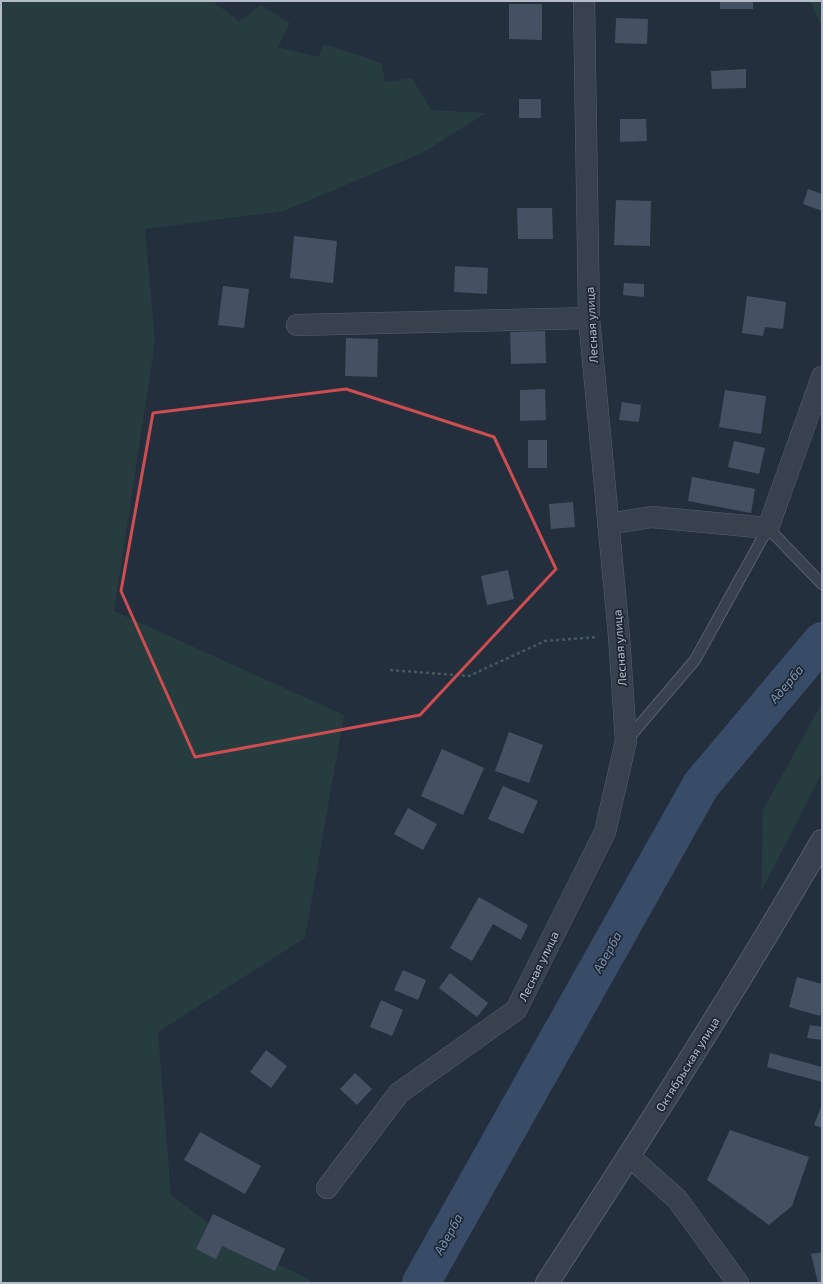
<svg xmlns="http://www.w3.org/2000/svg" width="823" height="1284" font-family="'Exo 2',sans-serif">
<rect width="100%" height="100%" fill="#242f3e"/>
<g fill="#263c3f">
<polygon points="1,1 212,1 239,21 261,5 290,23 278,47 319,57 324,44 382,63 385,82 412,78 431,110 486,113 424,152 284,211 145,229 155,342 114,611 344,715 305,938 158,1032 171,1195 241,1247 311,1280 309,1283 1,1283"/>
<polygon points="810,1 822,1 822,27"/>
<polygon points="822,703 822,773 761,892 763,810"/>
</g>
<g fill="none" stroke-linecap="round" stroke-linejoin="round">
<polyline stroke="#394c67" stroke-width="38" points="421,1283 701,785 822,641"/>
</g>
<g fill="#455162">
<rect x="720" y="1" width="33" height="8"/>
<polygon points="509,4 542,4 542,40 509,39"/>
<polygon points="616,18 648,19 647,44 615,43"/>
<polygon points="746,69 746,88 712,89 711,71"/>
<rect x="519" y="99" width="22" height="19"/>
<polygon points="620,119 646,119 647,141 620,142"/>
<polygon points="808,189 822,194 822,211 803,204"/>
<polygon points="616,200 651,201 650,246 614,245"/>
<polygon points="517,208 552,208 553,239 518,239"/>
<polygon points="294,236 337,241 333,283 290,278"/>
<polygon points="455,266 488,268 487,294 454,292"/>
<polygon points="624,283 644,284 644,297 623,295"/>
<polygon points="223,286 249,289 244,328 218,325"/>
<polygon points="747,296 786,302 783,329 765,327 763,336 742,333"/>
<polygon points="545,331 546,363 511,364 510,332"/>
<polygon points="346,338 378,339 377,377 345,376"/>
<polygon points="545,389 546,420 520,421 520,390"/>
<polygon points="725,390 766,396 761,434 719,427"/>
<polygon points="622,402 641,405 639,422 619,420"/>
<rect x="528" y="440" width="19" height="28"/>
<polygon points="734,441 765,448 759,474 728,467"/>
<polygon points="692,477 755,489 751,513 688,501"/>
<polygon points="573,502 575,527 551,529 549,504"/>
<polygon points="508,570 514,599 487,605 481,576"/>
<polygon points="509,732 543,745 529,783 495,771"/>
<polygon points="442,749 484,768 463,815 421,796"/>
<polygon points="503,786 538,801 523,834 488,819"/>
<polygon points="408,808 437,824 423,850 394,834"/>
<polygon points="479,897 528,925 521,940 493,924 472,961 450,948"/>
<polygon points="403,970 426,980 418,1000 394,990"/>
<polygon points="450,973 488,1003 477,1017 439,988"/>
<polygon points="797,977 822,984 822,1008 820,1016 789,1007"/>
<polygon points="381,1000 403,1010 392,1036 370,1027"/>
<polygon points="810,1025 822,1027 822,1040 807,1038"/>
<polygon points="266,1050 287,1066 271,1088 250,1072"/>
<polygon points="770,1053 822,1067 822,1082 767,1067"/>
<polygon points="355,1073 372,1089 357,1105 340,1089"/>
<polygon points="822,1104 822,1128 814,1125"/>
<polygon points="730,1130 809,1157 792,1206 769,1225 707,1180"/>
<polygon points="200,1132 261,1166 245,1194 184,1160"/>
<polygon points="213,1214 285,1249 275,1271 222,1246 216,1259 196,1249"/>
<polygon points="822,1252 822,1283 818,1283 811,1254"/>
</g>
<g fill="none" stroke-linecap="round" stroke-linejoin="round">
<defs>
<polyline id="service" points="627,740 695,660 768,528 822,584"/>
<g id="minor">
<polyline points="297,325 589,318"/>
<polyline points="608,524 652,517 768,528 822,377"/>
<polyline points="629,1156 677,1199 738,1283"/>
<polyline points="327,1188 399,1093 516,1010 605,832 626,741 619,636 589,318 584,1"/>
</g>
<path id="tertiary" d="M 547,1283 C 641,1138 735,991 822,841"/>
</defs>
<use href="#service" stroke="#565f6c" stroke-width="12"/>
<use href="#minor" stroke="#565f6c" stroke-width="22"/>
<use href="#tertiary" stroke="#565f6c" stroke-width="24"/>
<polyline stroke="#44595c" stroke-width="2.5" stroke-dasharray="3 3" stroke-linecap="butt" points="390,670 469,676 545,641 598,637"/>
<use href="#service" stroke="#38414e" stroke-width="10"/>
<use href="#minor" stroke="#38414e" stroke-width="21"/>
<use href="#tertiary" stroke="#38414e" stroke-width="22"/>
</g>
<path fill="none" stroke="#ce4d50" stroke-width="3" stroke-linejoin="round" d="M 346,389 L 494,437 L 556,569 L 420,715 L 195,757 L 121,591 L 153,413 Z"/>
<g text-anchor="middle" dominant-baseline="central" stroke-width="3.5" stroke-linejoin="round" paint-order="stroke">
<g font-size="12" fill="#b4bcc9" stroke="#1d2633">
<text transform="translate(591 325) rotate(-93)">Лесная улица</text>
<text transform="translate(619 648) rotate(-94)">Лесная улица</text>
<text transform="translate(538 966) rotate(-64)">Лесная улица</text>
<text transform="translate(687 1064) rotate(-58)">Октябрьская улица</text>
</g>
<g font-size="13" font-style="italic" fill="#7c92b1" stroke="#1d2633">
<text transform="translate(786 684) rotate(-50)">Адерба</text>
<text transform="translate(607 952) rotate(-61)">Адерба</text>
<text transform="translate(448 1234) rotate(-61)">Адерба</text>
</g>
</g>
<rect width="823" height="1284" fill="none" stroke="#b4bcc9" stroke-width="4"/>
</svg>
